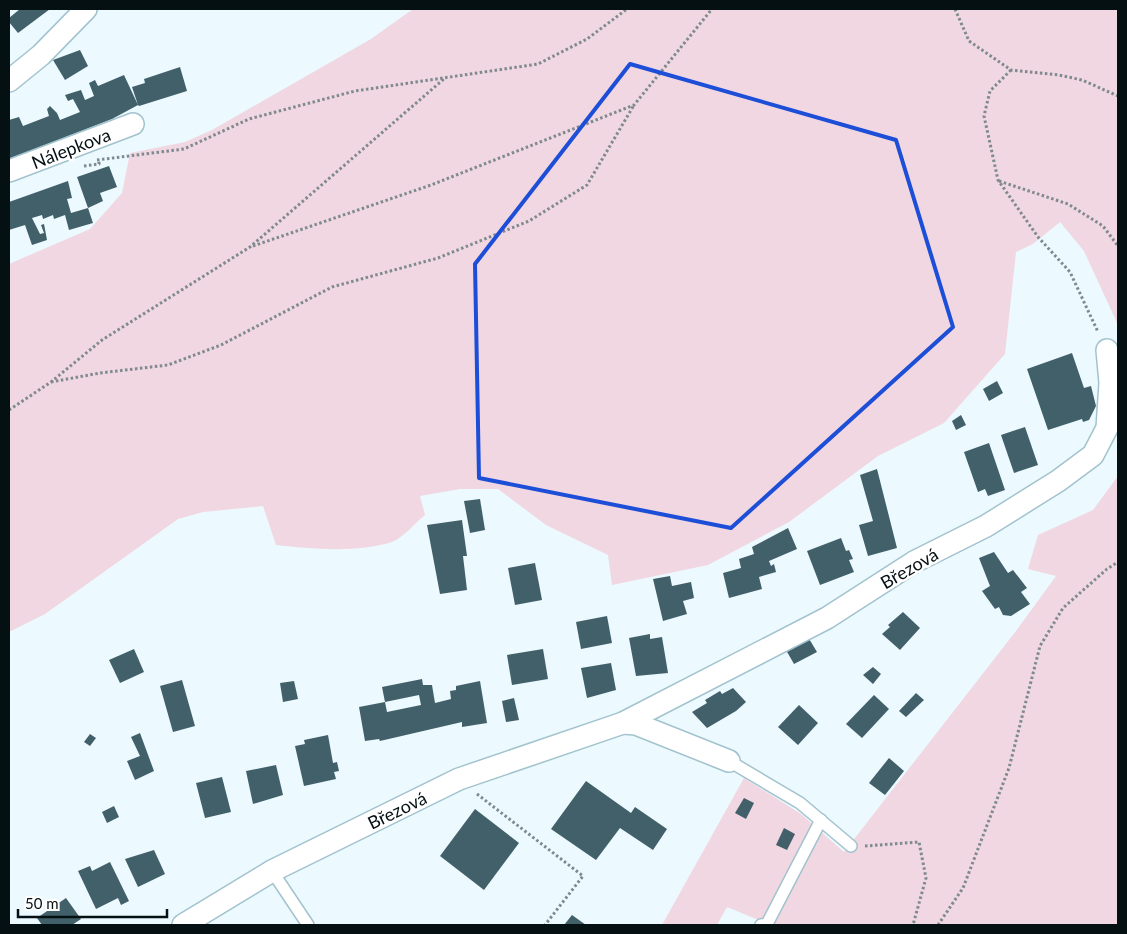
<svg xmlns="http://www.w3.org/2000/svg" width="1127" height="934" font-family="Lato,sans-serif">
<rect width="100%" height="100%" fill="#ecf9fe"/>
<g fill="#f1d7e1">
<path d="M 413,9 L 1118,9 L 1118,325 L 1084,251 L 1060,222 L 1033,244 L 1016,252 L 1005,354 L 944,423 L 878,456 L 789,522 L 708,565 L 612,585 L 608,555 L 546,525 L 498,489 L 460,489 L 420,496 L 425,515 C 416,522 403,538 392,542 C 358,553 312,549 276,545 L 263,506 L 203,512 L 178,519 L 45,614 L 9,632 L 9,264 L 90,229 L 122,193 L 130,153 L 185,142 L 212,130 L 371,39 Z"/>
<polygon points="1118,476 1118,925 771,925 727,907 717,925 662,925 744,778 801,814 844,852 1016,631 1056,576 1028,569 1038,535 1093,510"/>
</g>
<g fill="#42606a" fill-rule="evenodd">
<polygon points="20,9 50,9 18,33 9,22 9,18"/>
<polygon points="80,50 88,66 65,80 53,60"/>
<polygon points="180,67 187,91 139,106 138,105 112,119 9,159 9,120 19,117 23,126 49,116 47,109 50,106 57,113 60,120 80,112 73,99 68,101 65,95 81,90 85,100 94,96 89,83 95,80 98,86 124,75 138,105 132,87 145,83 144,79"/>
<polygon points="109,166 117,187 100,193 103,201 88,208 77,177"/>
<polygon points="68,181 72,198 67,199 71,213 88,208 93,223 69,230 65,215 54,219 53,215 43,219 42,215 32,218 40,234 44,233 41,225 44,224 47,240 32,245 25,225 9,230 9,202"/>
<polygon points="1072,353 1084,388 1091,386 1096,406 1089,420 1083,422 1082,419 1048,430 1027,369"/>
<polygon points="997,381 1003,393 989,401 983,389"/>
<polygon points="961,415 966,425 956,430 952,421"/>
<polygon points="1025,427 1038,465 1014,473 1001,435"/>
<polygon points="989,443 1005,490 988,496 985,489 978,492 964,452"/>
<polygon points="877,469 897,548 868,556 859,525 873,521 860,475"/>
<polygon points="480,499 485,530 470,533 464,501"/>
<polygon points="462,520 467,556 463,556 467,590 440,594 427,525"/>
<polygon points="788,528 797,549 769,561 771,566 774,564 776,572 759,577 762,589 729,598 723,573 741,568 739,559 754,554 752,547"/>
<polygon points="841,538 846,551 849,550 853,559 849,560 854,572 820,585 807,551"/>
<polygon points="994,552 1008,573 1013,570 1027,588 1021,592 1030,604 1011,616 1003,615 999,607 995,609 982,591 990,586 979,558"/>
<polygon points="535,563 542,600 515,605 508,568"/>
<polygon points="670,576 672,586 691,582 694,598 683,601 687,614 663,621 653,579"/>
<polygon points="903,612 920,628 900,650 882,634 890,627 888,625"/>
<polygon points="607,616 612,643 581,649 576,622"/>
<polygon points="650,634 650,639 662,637 668,673 636,676 629,638"/>
<polygon points="808,637 817,652 794,664 786,650"/>
<polygon points="134,649 144,672 120,683 109,660"/>
<polygon points="543,649 548,679 512,685 507,655"/>
<polygon points="611,663 616,690 587,698 581,668"/>
<polygon points="873,667 881,674 873,684 863,675"/>
<path d="M 422,679 L 423,685 L 432,685 L 435,703 L 451,699 L 450,691 L 456,690 L 456,686 L 480,681 L 487,723 L 462,727 L 462,722 L 380,741 L 379,739 L 365,741 L 359,707 L 385,702 L 382,687 ZM 419,695 L 421,705 L 387,712 L 385,702 Z"/>
<polygon points="182,680 195,726 173,732 160,686"/>
<polygon points="294,681 298,699 283,702 280,683"/>
<polygon points="733,688 746,702 736,711 707,728 692,712 707,703 705,700 720,691 722,694"/>
<polygon points="916,693 924,700 906,717 899,711"/>
<polygon points="874,695 889,709 862,738 846,724"/>
<polygon points="514,698 519,720 506,722 502,701"/>
<polygon points="799,705 818,723 798,745 778,727"/>
<polygon points="140,733 154,771 135,780 127,761 140,756 131,737"/>
<polygon points="90,734 96,738 90,746 84,742"/>
<polygon points="328,735 333,763 337,762 339,771 334,772 336,779 304,786 295,746 305,744 304,740"/>
<polygon points="889,758 904,771 885,795 869,783"/>
<polygon points="276,765 283,795 253,804 246,771"/>
<polygon points="222,777 231,812 205,818 196,783"/>
<polygon points="586,781 631,813 635,807 667,829 653,850 620,828 596,860 551,829"/>
<polygon points="744,798 754,803 746,819 735,813"/>
<polygon points="114,806 119,817 107,823 102,812"/>
<polygon points="475,809 519,843 484,890 440,856"/>
<polygon points="784,828 795,834 787,850 776,845"/>
<polygon points="154,850 165,874 138,887 125,859"/>
<polygon points="110,862 129,901 121,905 118,898 96,909 78,871 90,866 92,871"/>
<polygon points="66,898 81,919 72,925 42,925 37,918"/>
<polygon points="572,915 586,925 564,925"/>
</g>
<g fill="none" stroke-linecap="round" stroke-linejoin="round">
<defs>
<g id="service">
<polyline points="729,761 800,803 851,846"/>
<polyline points="272,871 308,925"/>
<polyline points="761,925 767,924 821,820"/>
</g>
<g id="minor">
<polyline points="9,81 41,55 86,9"/>
<polyline points="9,171 133,124"/>
<polyline points="623,723 636,724 729,761"/>
<polyline points="183,925 272,871 459,779 623,723 827,618 914,562 986,526 1058,481 1093,455 1107,428 1110,383 1107,350"/>
</g>
</defs>
<use href="#service" stroke="#a2c3ce" stroke-width="14"/>
<use href="#minor" stroke="#a2c3ce" stroke-width="24"/>
<g stroke="#7e8a8e" stroke-width="3" stroke-dasharray="2.5 2.5" stroke-linecap="butt">
<polyline points="955,9 969,41 1011,70 1059,75 1082,80 1118,96"/>
<polyline points="1011,70 990,91 984,116 998,180 1038,237 1070,272 1098,332"/>
<polyline points="97,160 184,149 249,119 355,91 538,64 587,39 627,9"/>
<polyline points="84,166 99,164 99,160"/>
<polyline points="999,181 1068,204 1103,226 1118,246"/>
<polyline points="253,246 431,185 634,105 712,9"/>
<polyline points="51,382 100,373 168,365 221,345 332,287 438,258 529,221 587,185 634,105"/>
<polyline points="9,410 51,382 102,340 250,247 445,78"/>
<polyline points="477,794 583,876 545,925"/>
<polyline points="865,846 919,842 926,878 913,925"/>
<polyline points="938,925 963,888 1009,768 1040,646 1063,608 1107,569 1118,562"/>
</g>
<use href="#service" stroke="#fff" stroke-width="11"/>
<use href="#minor" stroke="#fff" stroke-width="21"/>
</g>
<path fill="none" stroke="#1d4ed8" stroke-width="4" stroke-linejoin="round" d="M 630,64 L 896,140 L 953,327 L 731,528 L 479,478 L 475,264 Z"/>
<g text-anchor="middle" dominant-baseline="central" stroke-width="5" stroke-linejoin="round" paint-order="stroke">
<g font-size="18" fill="#051013" stroke="#fff">
<text transform="translate(71 148) rotate(-21)">Nálepkova</text>
<text transform="translate(909 568) rotate(-30)">Březová</text>
<text transform="translate(397 810) rotate(-26)">Březová</text>
</g>
</g>
<rect width="1127" height="934" fill="none" stroke="#051013" stroke-width="20"/>
<path d="M18 909v8h149v-8" fill="none" stroke="#051013" stroke-width="2.5"/>
<text x="25" y="909" font-size="15" fill="#051013" stroke="#ffffff" stroke-width="4" paint-order="stroke">50 m</text>
</svg>
